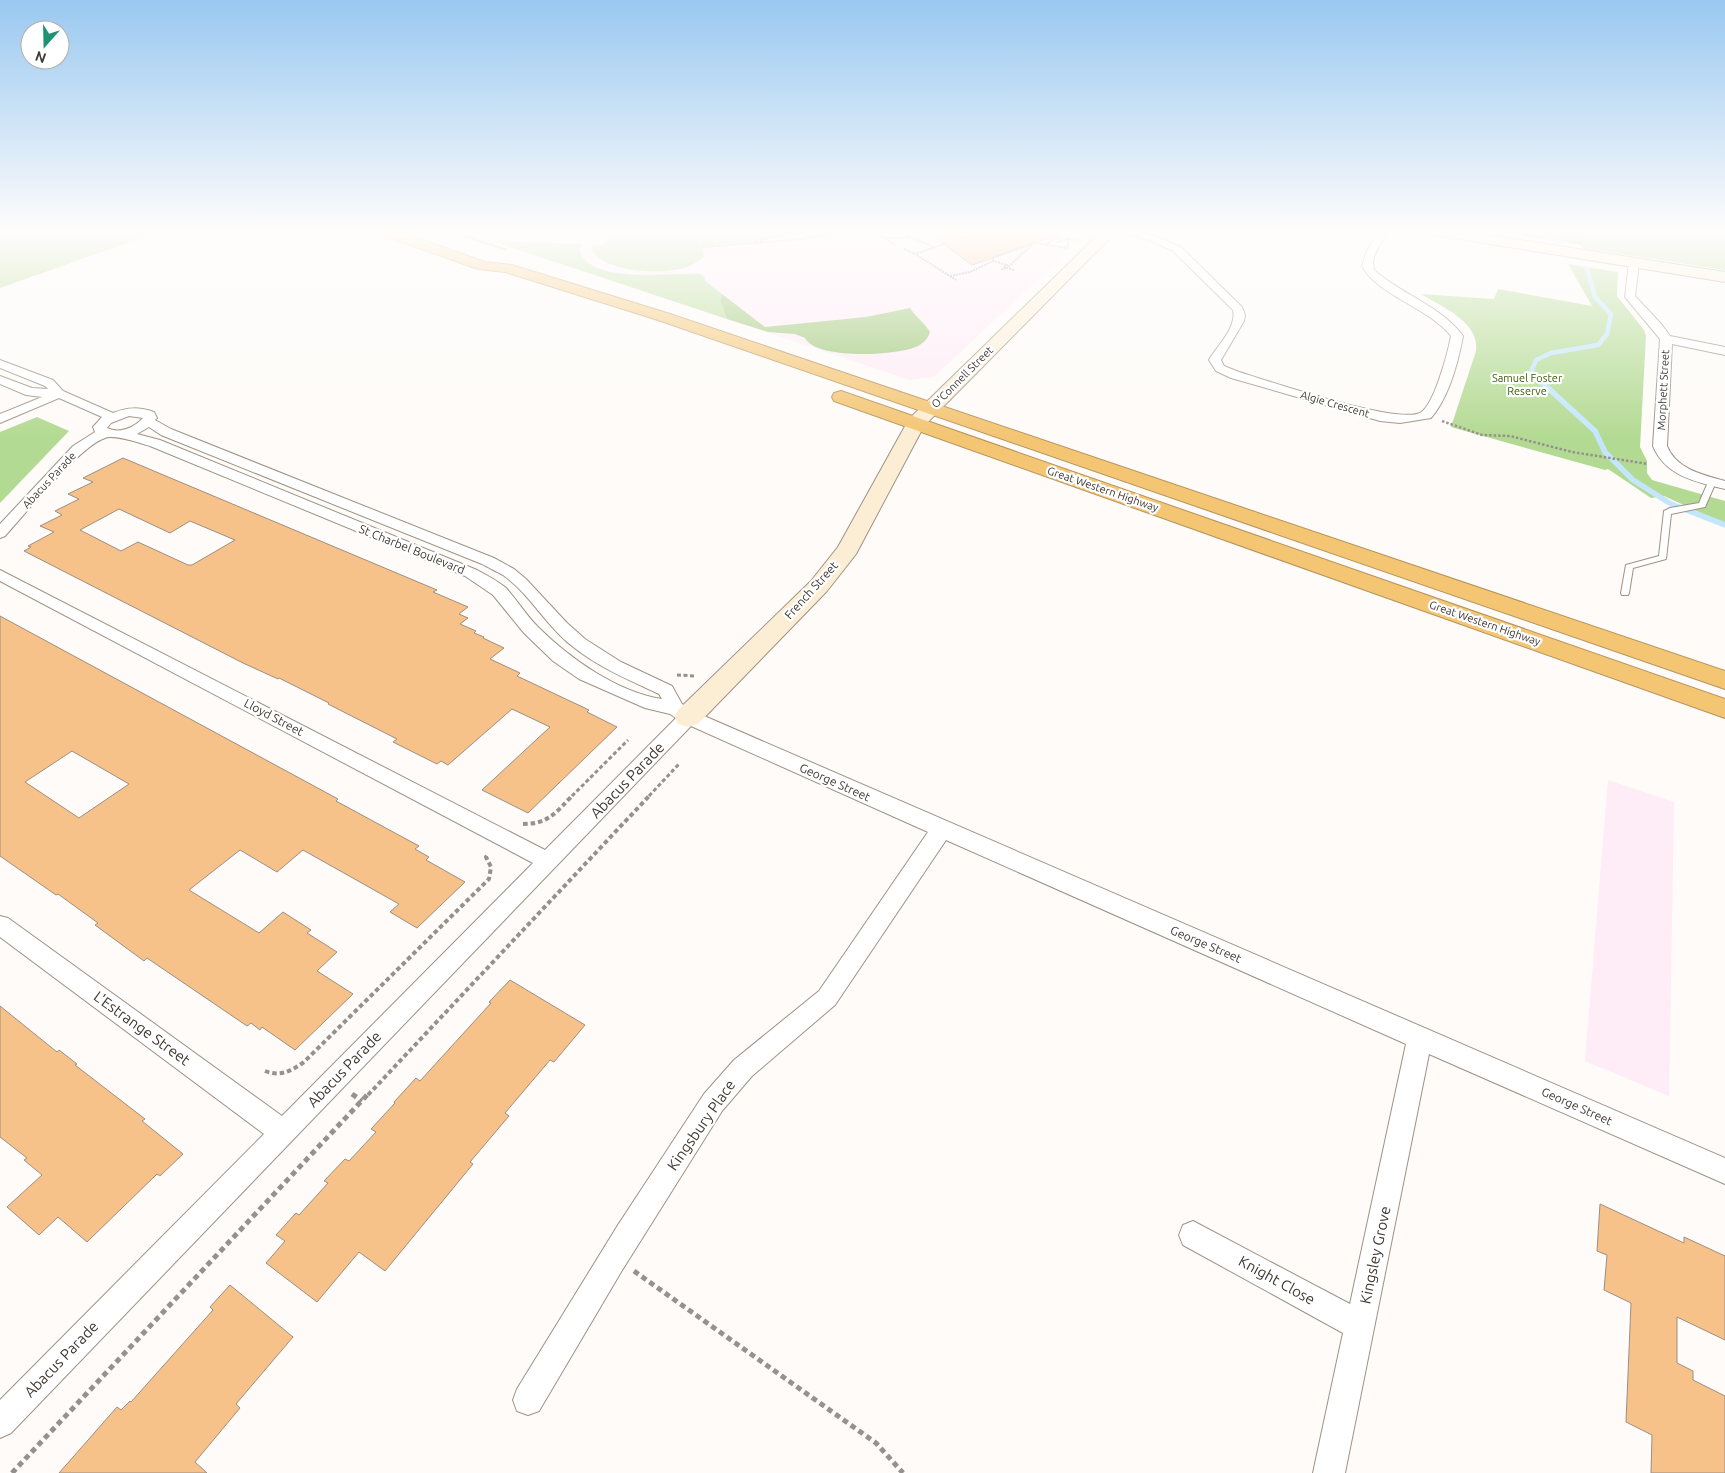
<svg xmlns="http://www.w3.org/2000/svg" width="1725" height="1473" font-family="Ubuntu,sans-serif">
<rect width="100%" height="100%" fill="#fefbf8"/>
<g fill="#feecf7">
<polygon points="462,231 1081,231 1072,240 1070,249 934,377 910,380"/>
<polygon points="1608,780 1674,802 1669,1096 1585,1061"/>
</g>
<g fill="#b3da92">
<polygon points="0,231 161,231 0,288"/>
<path d="M 614,231 L 794,231 L 755,241 L 703,246 L 704,258 C 696,262 688,268 679,269 C 655,274 607,272 592,251 L 593,245 L 602,245 Z"/>
<polygon points="1568,231 1725,231 1725,270 1582,248 1581,245 1585,240"/>
<path d="M 497,241 L 581,244 L 580,252 C 593,285 672,272 700,274 L 704,276 L 705,281 L 722,294 L 720,300 L 727,319 L 495,242 Z"/>
<path d="M 1568,264 L 1618,272 L 1617,296 L 1644,330 L 1646,336 L 1640,447 L 1647,461 L 1647,473 L 1652,480 L 1725,501 L 1725,524 L 1664,496 L 1651,498 L 1608,469 L 1605,470 L 1451,427 L 1476,351 C 1480,322 1442,307 1421,294 L 1494,299 L 1498,289 L 1592,306 Z"/>
<polygon points="37,417 69,431 0,503 0,432"/>
</g>
<g fill="#9cc776">
<polygon points="1494,231 1568,231 1585,240 1581,245"/>
<path d="M 722,294 L 765,327 L 866,317 L 910,308 C 916,317 924,322 930,332 C 928,338 925,342 918,346 C 898,356 816,360 805,338 L 795,334 L 768,332 L 727,319 L 720,300 Z"/>
</g>
<g fill="none" stroke-linecap="round" stroke-linejoin="round">
<g stroke="#c4e6fd" stroke-width="4.5">
<polyline points="1533,231 1564,243"/>
<polyline points="1537,377 1531,372 1536,360 1551,353 1598,345 1607,334 1611,314 1595,297 1587,268"/>
</g>
<polyline stroke="#c4e6fd" stroke-width="5.5" points="1535,376 1595,431 1605,452 1633,480 1671,504 1725,525"/>
</g>
<g fill="#f7c18a" stroke="#9c8f83" fill-rule="evenodd">
<polygon points="926,231 1060,231 1060,234 972,265"/>
<path d="M 123,458 L 437,590 L 433,592 L 468,607 L 459,614 L 468,618 L 460,624 L 476,631 L 474,633 L 484,637 L 483,638 L 504,648 L 490,659 L 520,673 L 517,676 L 589,710 L 587,712 L 617,727 L 528,813 L 482,790 L 550,727 L 512,709 L 448,765 L 441,761 L 437,764 L 393,742 L 397,739 L 328,704 L 329,703 L 279,678 L 278,679 L 243,663 L 24,551 L 31,547 L 28,546 L 54,532 L 40,526 L 62,515 L 55,511 L 79,499 L 68,494 L 93,482 L 83,478 ZM 119,509 L 170,533 L 190,521 L 235,540 L 192,565 L 188,565 L 138,542 L 121,551 L 80,530 Z"/>
<path d="M 0,616 L 338,799 L 336,801 L 419,846 L 415,849 L 429,857 L 426,860 L 465,882 L 417,928 L 390,912 L 399,904 L 303,850 L 277,872 L 240,850 L 189,890 L 259,933 L 283,912 L 311,930 L 307,933 L 337,952 L 317,971 L 353,994 L 295,1050 L 262,1027 L 260,1030 L 251,1023 L 247,1026 L 147,958 L 144,961 L 95,925 L 98,923 L 58,894 L 56,895 L 0,856 ZM 72,751 L 129,784 L 79,818 L 25,782 Z"/>
<polygon points="510,980 585,1025 554,1062 550,1060 505,1113 509,1116 470,1162 473,1164 385,1271 359,1252 317,1302 266,1263 285,1241 276,1235 296,1213 299,1215 328,1183 324,1181 345,1159 349,1161 376,1132 371,1129 395,1103 394,1102 416,1078 420,1081 491,1003 489,1002"/>
<polygon points="0,1006 57,1052 59,1050 77,1064 75,1065 145,1119 142,1121 183,1154 160,1176 157,1174 87,1242 58,1217 39,1235 7,1207 42,1175 24,1160 27,1158 0,1137"/>
<polygon points="1600,1204 1684,1243 1684,1237 1725,1256 1725,1340 1677,1317 1677,1363 1693,1371 1693,1380 1725,1396 1725,1473 1651,1473 1652,1435 1626,1422 1631,1303 1604,1290 1607,1255 1597,1251"/>
<polygon points="230,1285 293,1337 236,1404 240,1408 195,1462 207,1473 59,1473 117,1407 121,1410 130,1401 131,1402 213,1310 210,1307"/>
</g>
<g fill="none" stroke-linecap="round" stroke-linejoin="round">
<defs>
<polygon id="lane" points="1709,480 1715,480 1716,482 1705,507 1671,514 1666,559 1633,568 1629,593 1628,595 1622,595 1621,593 1626,565 1659,556 1664,511 1670,508 1699,503"/>
<g id="street">
<path d="M 1115,231 L 1135,231 L 1152,235 L 1181,247 L 1242,307 L 1245,315 L 1244,321 L 1221,360 L 1224,366 L 1239,372 C 1272,382 1395,424 1420,413 C 1434,406 1448,352 1451,336 C 1428,307 1378,296 1362,266 L 1366,253 L 1378,231 L 1388,231 C 1382,243 1368,258 1375,271 C 1403,295 1441,306 1463,336 C 1458,363 1449,397 1431,418 L 1400,423 L 1380,421 L 1231,378 L 1216,371 L 1209,360 C 1217,346 1237,328 1233,310 L 1173,251 L 1149,240 Z"/>
<path d="M 1634,260 L 1639,263 L 1635,296 L 1662,325 L 1670,336 L 1725,347 L 1725,355 L 1672,344 L 1667,446 C 1676,469 1703,475 1725,481 L 1725,489 C 1696,482 1665,476 1653,446 L 1660,339 L 1625,297 L 1629,263 Z"/>
<path d="M 0,360 L 53,380 L 63,391 L 113,413 C 128,407 139,407 154,412 L 157,418 L 155,420 L 171,429 L 494,558 L 514,569 L 526,579 L 567,623 L 585,639 L 621,662 L 672,686 L 682,704 L 695,712 L 1725,1158 L 1725,1184 L 1429,1054 L 1345,1473 L 1313,1473 L 1343,1333 L 1183,1245 L 1179,1235 L 1183,1225 L 1193,1221 L 1350,1304 L 1406,1044 L 946,840 L 835,1005 L 752,1076 L 722,1111 L 621,1272 L 539,1411 L 528,1415 L 517,1411 L 513,1400 L 517,1389 L 618,1225 L 704,1094 L 734,1060 L 819,991 L 928,832 L 691,726 L 11,1433 L 0,1438 L 0,1400 L 264,1134 L 0,937 L 0,916 L 8,918 L 282,1116 L 533,863 L 0,581 L 0,570 L 545,850 L 676,718 L 670,714 L 645,708 L 579,679 L 553,661 L 524,633 L 493,595 L 465,576 L 150,446 C 139,443 115,434 105,438 C 80,446 25,514 5,536 L 0,538 L 0,524 L 73,446 L 95,432 L 93,427 L 102,417 L 59,398 L 0,423 L 0,414 L 42,397 L 26,395 L 0,384 L 0,376 L 32,388 L 48,389 L 45,386 L 0,368 ZM 129,416 L 143,418 C 134,428 119,434 107,428 L 111,423 ZM 149,427 L 161,435 L 482,564 C 489,568 496,571 503,575 C 530,594 546,626 572,646 C 598,667 629,680 659,694 L 662,699 C 617,692 569,658 538,627 C 526,615 517,600 506,588 C 498,581 486,575 477,570 L 160,440 L 137,434 Z"/>
</g>
<g id="secondary">
<polygon points="1102,231 1117,231 924,426 856,554 827,591 698,724 688,727 678,724 675,717 678,710 811,581 838,547 909,419"/>
<polygon points="1427,231 1463,231 1725,272 1725,282 1434,235"/>
</g>
<g id="highway">
<polygon points="377,231 398,231 485,262 512,265 670,314 1725,671 1725,689 658,320 505,272 478,269 379,234"/>
<polygon points="841,391 1725,699 1725,718 834,401 832,397 834,393"/>
</g>
</defs>
<use href="#lane" stroke="#9e9286" stroke-width="2"/>
<use href="#street" stroke="#9e9286" stroke-width="2"/>
<use href="#secondary" stroke="#9e9286" stroke-width="2"/>
<use href="#highway" stroke="#b4945d" stroke-width="2"/>
<g stroke="#95918c" stroke-width="2" stroke-dasharray="2 1" stroke-linecap="butt">
<polyline points="449,231 507,250"/>
<polyline points="873,231 895,245"/>
<polyline points="897,231 934,247"/>
<polyline points="1066,231 1069,239 1077,240"/>
<polyline points="823,236 823,233 828,231"/>
<polyline points="884,238 910,238"/>
<polyline points="964,238 983,231"/>
<polyline points="1032,241 1034,243 1068,248"/>
<polyline points="754,242 797,231"/>
<polyline points="947,243 915,254 956,280"/>
<polyline points="1045,245 1058,237 1060,238 1058,242 1069,239 1067,247"/>
<polyline points="703,247 793,240 853,231"/>
<polyline points="904,249 915,254"/>
<polyline points="994,259 992,258 1034,243"/>
<polyline points="1014,270 1007,268 1032,245"/>
<polyline points="950,276 970,272 993,261 1007,265 1002,269 1007,268"/>
</g>
<polyline stroke="#95918c" stroke-width="2.5" stroke-dasharray="2.5 2" stroke-linecap="butt" points="1442,421 1482,435 1510,436 1572,452 1648,464"/>
<g stroke="#95918c" stroke-width="3" stroke-dasharray="4 2.5" stroke-linecap="butt">
<polyline points="677,675 695,676"/>
<polyline points="572,796 628,740"/>
<polyline points="649,796 679,764"/>
</g>
<g stroke="#95918c" stroke-width="4" stroke-dasharray="4.5 3" stroke-linecap="butt">
<path d="M 523,824 C 549,824 556,812 573,795"/>
<path d="M 265,1071 C 280,1077 291,1071 304,1062 L 489,879 L 491,867 L 486,857 L 489,854"/>
<polyline points="368,1095 650,795"/>
</g>
<g stroke="#95918c" stroke-width="5" stroke-dasharray="5.5 4" stroke-linecap="butt">
<polyline points="352,1094 362,1101"/>
<polyline points="634,1271 876,1443 903,1473"/>
<polyline points="12,1473 369,1093"/>
</g>
<use href="#lane" fill="#fff" fill-rule="evenodd"/>
<use href="#street" fill="#fff" fill-rule="evenodd"/>
<use href="#secondary" fill="#fceed5" fill-rule="evenodd"/>
<use href="#highway" fill="#f4c573" fill-rule="evenodd"/>
</g>
<linearGradient id="sky" x2="0" y2="1"><stop stop-color="#99c8f0"/><stop offset="0.53" stop-color="#fffdfc"/><stop offset="1" stop-color="#fffdfc" stop-opacity="0"/></linearGradient>
<rect width="1725" height="437" fill="url(#sky)"/>
<g text-anchor="middle" dominant-baseline="central" stroke-width="4.5" stroke-linejoin="round" paint-order="stroke">
<g font-size="11" fill="#3e3933" stroke="#fff">
<text transform="translate(962 377) rotate(-45)">O'Connell Street</text>
<text transform="translate(1663 390) rotate(-87)">Morphett Street</text>
<text transform="translate(1335 404) rotate(16)">Algie Crescent</text>
<text transform="translate(49 480) rotate(-47)">Abacus Parade</text>
<text transform="translate(1103 489) rotate(19)">Great Western Highway</text>
<text transform="translate(1485 623) rotate(19)">Great Western Highway</text>
</g>
<g font-size="11" fill="#395f05" stroke="#fff">
<text x="1527" y="378">Samuel Foster<tspan x="1527" dy="13">Reserve</tspan></text>
</g>
<g font-size="12" fill="#3e3933" stroke="#fff">
<text transform="translate(412 549) rotate(22)">St Charbel Boulevard</text>
<text transform="translate(811 590) rotate(-48)">French Street</text>
<text transform="translate(274 717) rotate(28)">Lloyd Street</text>
<text transform="translate(835 782) rotate(24)">George Street</text>
<text transform="translate(1206 944) rotate(23)">George Street</text>
<text transform="translate(1577 1106) rotate(24)">George Street</text>
</g>
<g font-size="15" fill="#3e3933" stroke="#fff">
<text transform="translate(627 780) rotate(-46)">Abacus Parade</text>
<text transform="translate(142 1028) rotate(36)">L'Estrange Street</text>
<text transform="translate(344 1069) rotate(-46)">Abacus Parade</text>
<text transform="translate(701 1125) rotate(-55)">Kingsbury Place</text>
<text transform="translate(1375 1255) rotate(-78)">Kingsley Grove</text>
<text transform="translate(1277 1280) rotate(29)">Knight Close</text>
<text transform="translate(61 1359) rotate(-46)">Abacus Parade</text>
</g>
</g>
<g transform="translate(45 45) rotate(200)"><circle r="24" fill="#ffffff" stroke="#b2b0ad"/>
<path d="M0-4L9 19L0 12L-9 19Z" fill="#1f9274"/>
<text y="-8" font-size="14" font-weight="bold" text-anchor="middle" fill="#3e3933">N</text>
</g>
</svg>
